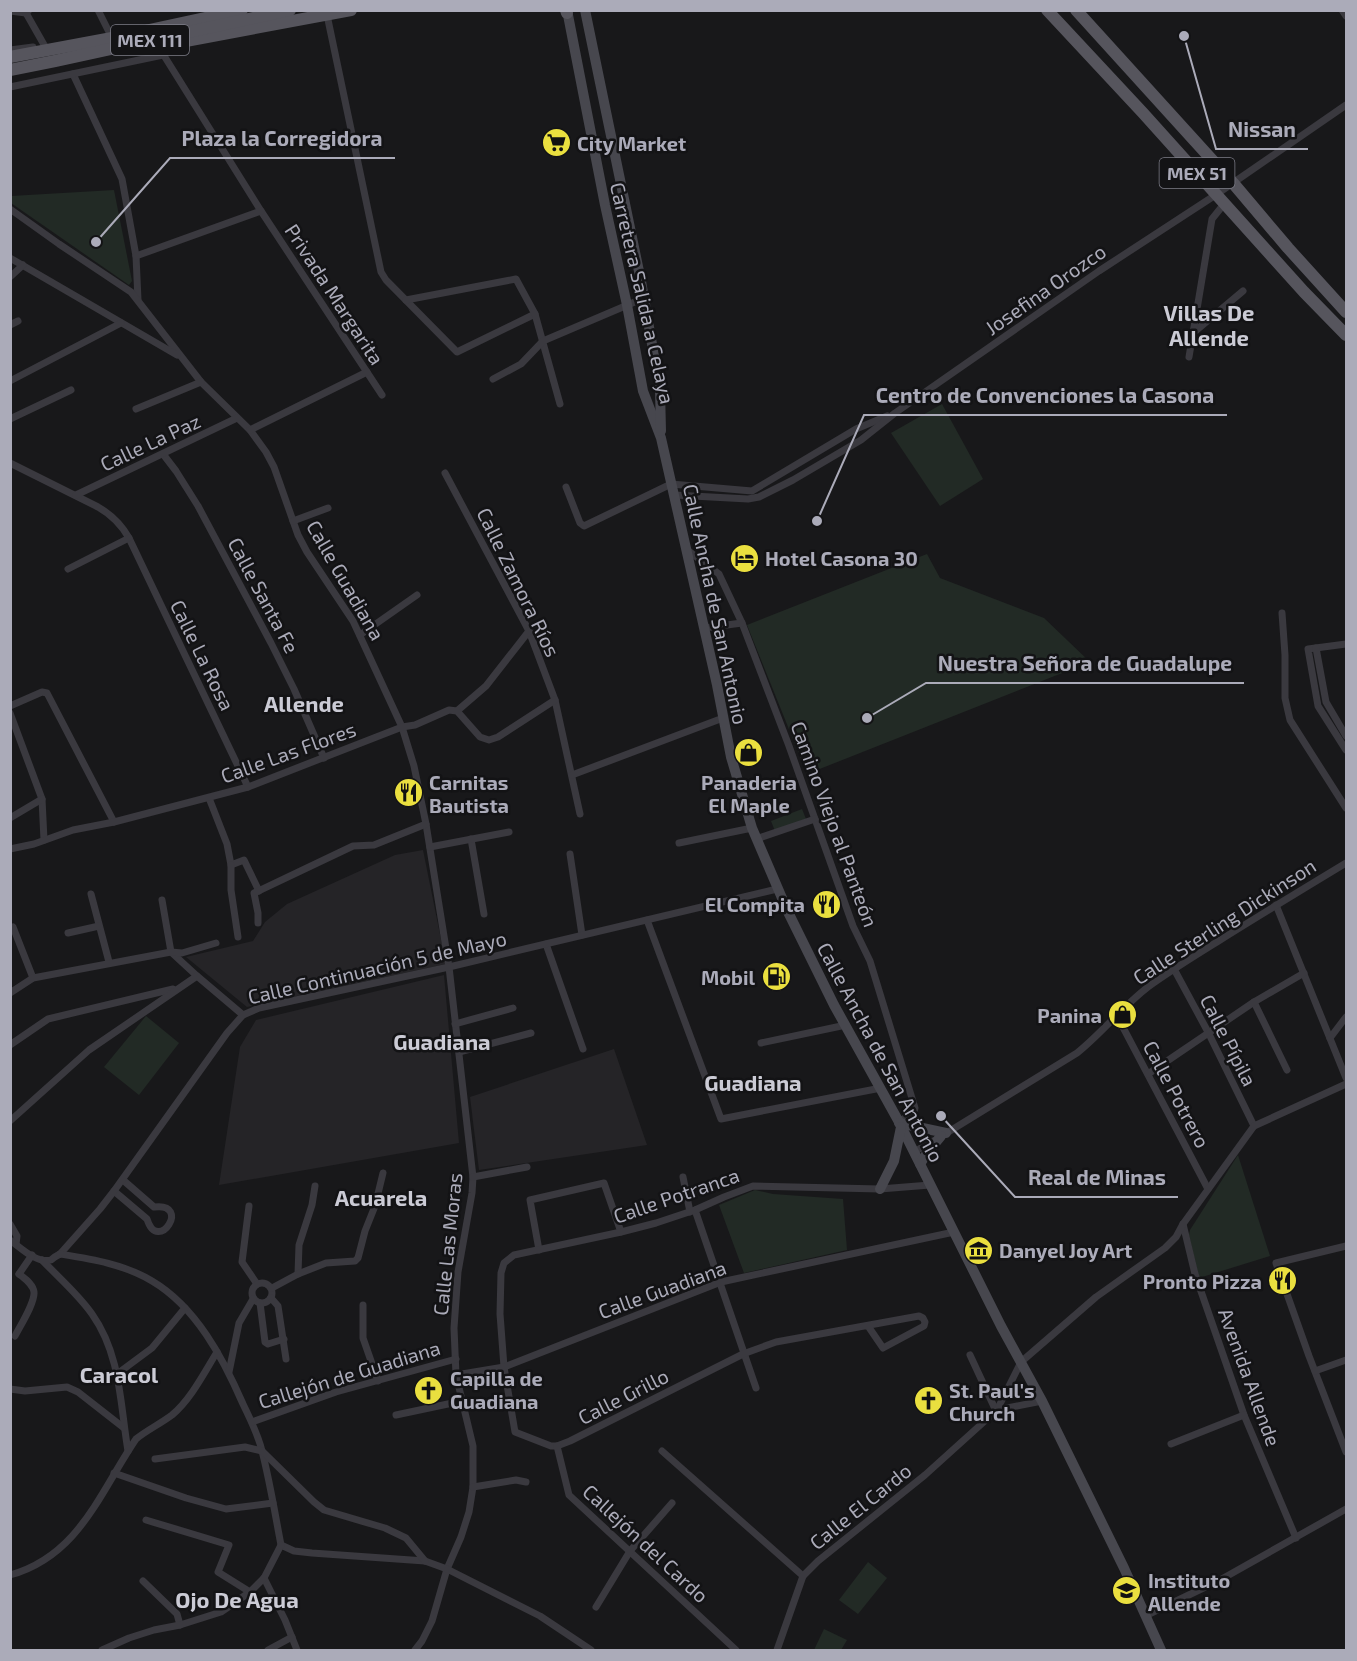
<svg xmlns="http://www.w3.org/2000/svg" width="1357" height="1661" font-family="'Exo 2',sans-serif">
<rect width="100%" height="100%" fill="#18181a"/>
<g fill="#252427">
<polygon points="423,850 446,964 247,1007 186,957 253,941 265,922 287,904 395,855"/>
<polygon points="444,975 459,1143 219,1185 240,1047 256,1020"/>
<polygon points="614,1049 647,1145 479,1170 470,1097"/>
</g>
<g fill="#222a25">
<polygon points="114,190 132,281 129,285 11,203 11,196"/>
<polygon points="942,404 983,479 940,506 891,433"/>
<polygon points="927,554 940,578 1044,618 1090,662 807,774 747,625"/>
<polygon points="802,809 806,819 775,831 771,821"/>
<polygon points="146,1016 179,1043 139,1095 104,1067"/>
<polygon points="1238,1155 1270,1256 1199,1278 1189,1235 1190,1230"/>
<polygon points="755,1190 773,1194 843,1199 847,1250 744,1273 719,1205"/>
<polygon points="868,1562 887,1578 858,1614 839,1600"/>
<polygon points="824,1629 847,1640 841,1650 814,1650"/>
</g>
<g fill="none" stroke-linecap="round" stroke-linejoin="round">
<g stroke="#3a393f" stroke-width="7">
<polyline points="98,10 112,38"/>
<polyline points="1342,10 1346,16"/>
<polyline points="10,11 26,13 29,10"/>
<polyline points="26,13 47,50"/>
<polyline points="327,15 381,272 386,280 457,352 535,314"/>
<polyline points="158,46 261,211 382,395"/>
<polyline points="10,50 33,47"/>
<polyline points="73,74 122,179 136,256 138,300"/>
<polyline points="10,87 163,55"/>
<polyline points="10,209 59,244 131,292 201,382 250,430 266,452 274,467 298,535 307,552 353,621 402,727 414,766 426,824 449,967 473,1177 472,1193 458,1272 454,1328 456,1375 473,1446 473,1487 469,1512 461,1537 447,1569 432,1621 422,1641 415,1650"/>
<polyline points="136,256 261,211"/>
<polyline points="10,258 177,355"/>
<polyline points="10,277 23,265"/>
<polyline points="406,300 516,279 535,314 560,404"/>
<polyline points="10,325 18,321"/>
<polyline points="1193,333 1243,291"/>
<polyline points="1189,357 1212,219 1224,204"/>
<polyline points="493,379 521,364 543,341 644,298"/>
<polyline points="10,381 121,323"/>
<polyline points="136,409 201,382"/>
<polyline points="10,419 71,390"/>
<polyline points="250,430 367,372"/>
<polyline points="163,454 176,471 198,506 271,643 294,689 324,758"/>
<path d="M 10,463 L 98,507 C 112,515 121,524 129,538 L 248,787"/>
<polyline points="445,473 529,631 555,700 580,814"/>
<polyline points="566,487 580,523 584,526 671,484 752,491 856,429 887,416"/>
<polyline points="76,495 237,418"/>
<polyline points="674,495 748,499 759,497 793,480 861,440 895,413 1099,271 1214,196 1346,105"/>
<polyline points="293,521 328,508"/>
<polyline points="686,549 719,574 742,623 789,746 853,926 870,961 915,1108 914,1112 899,1122"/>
<polyline points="68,569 129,538"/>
<polyline points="1282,613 1285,655 1285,698 1290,720 1346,808"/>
<polyline points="704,628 742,623"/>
<polyline points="360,635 417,595"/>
<polyline points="1346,644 1308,649 1318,706 1346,750"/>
<polyline points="1316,648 1326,702 1346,736"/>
<polyline points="10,706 42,692 47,693 114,822"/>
<polyline points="457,711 486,686 529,631"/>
<polyline points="10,713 42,799 44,840"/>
<polyline points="572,775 723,718"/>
<polyline points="209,798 227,844 231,865 244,860 259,891"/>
<polyline points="10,818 42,799"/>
<polyline points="471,839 484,914"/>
<polyline points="756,839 815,819"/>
<polyline points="679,843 752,828"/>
<polyline points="430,847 509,832"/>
<polyline points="10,849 34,844 73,830 114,822 248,787 402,727 415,725 449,710 457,711 480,737 489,740 498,737 555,700"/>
<polyline points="570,854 582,935"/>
<polyline points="231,865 231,890 238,937"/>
<polyline points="91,894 109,962"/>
<polyline points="162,900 171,952 197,976 243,1015"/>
<polyline points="1276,905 1346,1078"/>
<polyline points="647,920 721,1119 881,1088"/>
<polyline points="258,923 258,913 254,893 353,846 374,845 426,824"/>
<polyline points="10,929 13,927 33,978"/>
<polyline points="68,933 99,926"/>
<polyline points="546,944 583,1049"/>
<polyline points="1174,969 1208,1032 1254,1126"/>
<polyline points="10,993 33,978 171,952 182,953 216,943"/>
<polyline points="1254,1002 1287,1070"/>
<polyline points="1116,1014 1208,1189"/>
<polyline points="455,1024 513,1008"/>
<polyline points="1330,1038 1346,1017"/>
<polyline points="761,1043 846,1025"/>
<polyline points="10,1045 48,1019 173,989"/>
<polyline points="459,1052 531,1033"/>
<polyline points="1148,1074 1254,1002 1304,973"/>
<polyline points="10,1121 89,1050 197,976"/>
<path d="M 945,1134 L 1077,1053 C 1102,1033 1122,1007 1148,987 C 1170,971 1193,957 1217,942 C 1260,915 1303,889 1346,863"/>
<polyline points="914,1152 933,1141"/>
<polyline points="473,1177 527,1167"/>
<polyline points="683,1177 690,1212"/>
<path d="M 114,1191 L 147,1219 C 158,1255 192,1202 154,1207 L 123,1180"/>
<polyline points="249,1206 242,1262 257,1284"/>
<polyline points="695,1210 756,1388"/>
<polyline points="10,1224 17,1236 16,1244"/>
<polyline points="1183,1224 1195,1274 1244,1415 1296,1538"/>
<path d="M 10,1240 C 21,1248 37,1264 51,1260 C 52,1259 58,1255 60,1254 L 100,1209 L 114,1191 L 227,1033 L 243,1015 L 259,1008 L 449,967 L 777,889"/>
<polyline points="1346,1246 1276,1263 1309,1356 1346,1452"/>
<polyline points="539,1250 530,1200 604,1183 621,1232"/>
<path d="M 60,1254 C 91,1259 124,1264 152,1281 C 196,1307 223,1358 243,1404 C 250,1419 258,1434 262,1451 C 270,1482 275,1514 281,1545 L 294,1551 L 312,1553 L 425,1561 L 447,1569 L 540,1616 L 591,1650"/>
<path d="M 42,1260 C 59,1278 78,1294 92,1314 C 121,1355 120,1404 128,1451"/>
<polyline points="19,1274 32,1255"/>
<polyline points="298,1274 299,1245 312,1205 315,1186"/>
<circle cx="262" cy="1293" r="10"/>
<polyline points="272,1288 298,1274 326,1263 355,1261 358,1258 365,1231 375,1206 383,1173"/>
<polyline points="271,1298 278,1306 286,1359"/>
<polyline points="260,1303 265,1342 268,1344 284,1339"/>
<polyline points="363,1305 363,1338 378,1381"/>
<polyline points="868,1326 883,1348 924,1326 925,1322 923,1318 919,1316 776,1342 743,1354 570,1441 557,1446 551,1446 515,1432 504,1367 500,1314 501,1273 504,1263 514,1255 621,1232 656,1223 695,1210 724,1197 753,1186 880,1189 930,1185"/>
<path d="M 15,1336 C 20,1326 35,1303 34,1292 C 33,1284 25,1279 19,1274"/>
<polyline points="970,1355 996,1411"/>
<polyline points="1315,1371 1346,1360"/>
<polyline points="229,1372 239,1323 253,1299"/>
<polyline points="117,1374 152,1348 185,1308"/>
<polyline points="456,1375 504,1367 721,1282 954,1232"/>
<polyline points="10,1389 25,1391 67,1387 78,1392 124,1428"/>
<polyline points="997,1410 1042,1401"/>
<polyline points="396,1415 462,1401"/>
<polyline points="252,1422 336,1392 456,1359"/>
<polyline points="1171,1444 1244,1415"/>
<polyline points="557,1446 569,1495 736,1650"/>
<polyline points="662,1451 803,1576"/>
<polyline points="155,1459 245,1447 262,1451 314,1502 324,1510 385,1528 406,1538 425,1561"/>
<polyline points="114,1473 186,1498 226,1509 273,1503"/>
<polyline points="473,1487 516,1480 526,1482"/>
<polyline points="146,1520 229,1545 218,1572 250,1592"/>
<path d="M 10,1575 C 79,1556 100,1492 136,1439 C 147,1430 160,1424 172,1415 C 191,1399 204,1373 217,1352"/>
<polyline points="264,1578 285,1620 297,1650"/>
<polyline points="143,1581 177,1614 180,1625"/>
<polyline points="596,1607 630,1551 672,1503"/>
<polyline points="1145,1616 1220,1580 1346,1509"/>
<polyline points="102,1650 129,1638 154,1630 180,1625 221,1612 250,1592 264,1578 281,1545"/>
<polyline points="268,1650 292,1637"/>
<polyline points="777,1650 803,1576 818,1561 925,1475 997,1410 1021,1362 1096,1297 1165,1248 1176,1237 1183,1224 1254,1126 1346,1084"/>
</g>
<g stroke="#47474e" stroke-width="10">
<polyline points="567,10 605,205 627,305 643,391 661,438 717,685 731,757 752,828 788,912 834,1005 899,1122 1001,1326 1042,1401 1124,1568 1161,1650"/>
<polyline points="585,10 641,281 660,390 661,431"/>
<polyline points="899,1123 946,1133"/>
<polyline points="920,1164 927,1153 941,1136"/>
<polyline points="880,1189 894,1161 901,1127"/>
</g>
<g stroke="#56555d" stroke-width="12">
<polyline points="566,10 567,13"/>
<polyline points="1047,10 1143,113 1304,292 1346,335"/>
<polyline points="1076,10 1233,183 1288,248 1346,312"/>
<polyline points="175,43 351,10"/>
<polyline points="10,57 112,38 242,10"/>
<polyline points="10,70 55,61 290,10"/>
</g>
</g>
<defs>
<symbol id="supermarket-disc" viewBox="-11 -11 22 22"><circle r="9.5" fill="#eadf3f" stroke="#131315"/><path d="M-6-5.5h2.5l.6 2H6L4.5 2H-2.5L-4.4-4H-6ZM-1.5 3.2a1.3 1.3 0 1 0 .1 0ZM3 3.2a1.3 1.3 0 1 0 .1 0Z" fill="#111"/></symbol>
<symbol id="hotel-disc" viewBox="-11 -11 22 22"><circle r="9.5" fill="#eadf3f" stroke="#131315"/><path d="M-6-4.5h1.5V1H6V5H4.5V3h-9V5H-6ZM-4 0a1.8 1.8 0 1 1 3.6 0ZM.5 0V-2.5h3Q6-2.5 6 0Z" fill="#111"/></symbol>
<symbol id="shop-disc" viewBox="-11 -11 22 22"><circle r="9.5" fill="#eadf3f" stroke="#131315"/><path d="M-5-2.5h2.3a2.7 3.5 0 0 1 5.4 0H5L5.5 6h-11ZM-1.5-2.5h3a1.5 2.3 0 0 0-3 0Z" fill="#111"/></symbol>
<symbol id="restaurant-disc" viewBox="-11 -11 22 22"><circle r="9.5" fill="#eadf3f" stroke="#131315"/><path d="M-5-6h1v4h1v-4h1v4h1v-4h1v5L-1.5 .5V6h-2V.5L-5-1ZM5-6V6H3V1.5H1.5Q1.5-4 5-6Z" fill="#111"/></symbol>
<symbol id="fuel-disc" viewBox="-11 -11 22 22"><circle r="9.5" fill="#eadf3f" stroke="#131315"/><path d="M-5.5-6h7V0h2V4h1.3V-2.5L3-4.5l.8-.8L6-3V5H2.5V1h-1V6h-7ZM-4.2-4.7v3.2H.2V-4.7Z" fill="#111"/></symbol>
<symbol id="museum-disc" viewBox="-11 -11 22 22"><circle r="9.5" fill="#eadf3f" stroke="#131315"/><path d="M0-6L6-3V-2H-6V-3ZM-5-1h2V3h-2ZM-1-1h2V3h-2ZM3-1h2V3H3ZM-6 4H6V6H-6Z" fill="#111"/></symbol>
<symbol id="church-disc" viewBox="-11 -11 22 22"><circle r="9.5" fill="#eadf3f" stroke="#131315"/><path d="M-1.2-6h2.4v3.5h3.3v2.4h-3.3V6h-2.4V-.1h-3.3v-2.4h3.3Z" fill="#111"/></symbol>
<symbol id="school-disc" viewBox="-11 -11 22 22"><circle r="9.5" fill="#eadf3f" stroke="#131315"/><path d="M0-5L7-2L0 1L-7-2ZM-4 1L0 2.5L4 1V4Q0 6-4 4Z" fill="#111"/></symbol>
</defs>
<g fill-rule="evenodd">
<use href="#supermarket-disc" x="540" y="126" width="33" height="33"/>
<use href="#hotel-disc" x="728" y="542" width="33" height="33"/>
<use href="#shop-disc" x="732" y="736" width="33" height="33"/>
<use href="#restaurant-disc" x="392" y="776" width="33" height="33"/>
<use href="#restaurant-disc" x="810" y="888" width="33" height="33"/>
<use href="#fuel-disc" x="760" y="960" width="33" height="33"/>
<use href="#shop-disc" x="1106" y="998" width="33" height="33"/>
<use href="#museum-disc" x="962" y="1234" width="33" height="33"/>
<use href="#restaurant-disc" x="1266" y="1264" width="33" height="33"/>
<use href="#church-disc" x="412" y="1374" width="33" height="33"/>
<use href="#church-disc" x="912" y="1384" width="33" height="33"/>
<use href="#school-disc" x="1110" y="1574" width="33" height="33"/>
</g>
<g text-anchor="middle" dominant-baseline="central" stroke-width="5" stroke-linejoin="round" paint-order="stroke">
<g fill="#131315" stroke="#7d7d88" stroke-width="1.5">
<rect x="111" y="25" width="78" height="30" rx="4.5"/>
<rect x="1159.5" y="158" width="75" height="30" rx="4.5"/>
</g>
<g font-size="18" font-weight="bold" fill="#ababb9">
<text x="150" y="40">MEX 111</text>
<text x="1197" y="173">MEX 51</text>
</g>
<g font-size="20" font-weight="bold" fill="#ababb9" stroke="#131315" text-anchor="start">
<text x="577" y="143">City Market</text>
<text x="765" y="558">Hotel Casona 30</text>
<text x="429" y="782">Carnitas<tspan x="429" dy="23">Bautista</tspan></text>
<text x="749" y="782" text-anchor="middle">Panaderia<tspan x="749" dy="23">El Maple</tspan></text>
<text x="805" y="904" text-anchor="end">El Compita</text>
<text x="755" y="977" text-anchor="end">Mobil</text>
<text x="1102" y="1015" text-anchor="end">Panina</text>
<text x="999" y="1250">Danyel Joy Art</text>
<text x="1262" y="1281" text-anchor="end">Pronto Pizza</text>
<text x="450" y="1378">Capilla de<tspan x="450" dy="23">Guadiana</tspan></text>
<text x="949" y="1390">St. Paul's<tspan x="949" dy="23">Church</tspan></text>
<text x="1148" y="1580">Instituto<tspan x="1148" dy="23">Allende</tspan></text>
</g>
<g font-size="20" fill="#ababb9" stroke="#131315">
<text transform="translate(1045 289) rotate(-35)">Josefina Orozco</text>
<text transform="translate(643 293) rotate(77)">Carretera Salida a Celaya</text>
<text transform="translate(335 294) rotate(57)">Privada Margarita</text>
<text transform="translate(150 442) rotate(-25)">Calle La Paz</text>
<text transform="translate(346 580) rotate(60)">Calle Guadiana</text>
<text transform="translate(519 582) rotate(64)">Calle Zamora Ríos</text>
<text transform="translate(264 595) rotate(62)">Calle Santa Fe</text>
<text transform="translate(716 604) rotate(78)">Calle Ancha de San Antonio</text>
<text transform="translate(203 655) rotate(64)">Calle La Rosa</text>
<text transform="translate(288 752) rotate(-20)">Calle Las Flores</text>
<text transform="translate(835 824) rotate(70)">Camino Viejo al Panteón</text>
<text transform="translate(1224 921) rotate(-33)">Calle Sterling Dickinson</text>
<text transform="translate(377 967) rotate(-13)">Calle Continuación 5 de Mayo</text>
<text transform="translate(1229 1040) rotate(63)">Calle Pípila</text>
<text transform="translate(881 1052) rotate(62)">Calle Ancha de San Antonio</text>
<text transform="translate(1177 1094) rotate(62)">Calle Potrero</text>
<text transform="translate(676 1195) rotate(-19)">Calle Potranca</text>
<text transform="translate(447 1244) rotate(-84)">Calle Las Moras</text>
<text transform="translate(662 1289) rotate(-20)">Calle Guadiana</text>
<text transform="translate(349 1374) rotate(-17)">Callejón de Guadiana</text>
<text transform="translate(1250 1377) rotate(70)">Avenida Allende</text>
<text transform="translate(623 1396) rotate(-27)">Calle Grillo</text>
<text transform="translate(860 1506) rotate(-39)">Calle El Cardo</text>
<text transform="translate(646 1543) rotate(43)">Callejón del Cardo</text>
</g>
<g font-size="22" font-weight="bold" fill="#cbcbd5" stroke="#131315">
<text x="1209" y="312">Villas De<tspan x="1209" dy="25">Allende</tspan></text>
<text x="304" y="703">Allende</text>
<text x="442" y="1041">Guadiana</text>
<text x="753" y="1082">Guadiana</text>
<text x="381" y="1197">Acuarela</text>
<text x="119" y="1374">Caracol</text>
<text x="237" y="1599">Ojo De Agua</text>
</g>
</g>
<path fill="none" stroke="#ababb9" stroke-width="2" d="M1184 36L1216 149H1308M96 242L170 158H395M817 521L864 415H1227M867 718L926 683H1244M941 1116L1015 1197H1178"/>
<g fill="#ababb9" stroke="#131315" stroke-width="2">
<circle cx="1184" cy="36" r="6"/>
<circle cx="96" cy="242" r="6"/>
<circle cx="817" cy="521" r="6"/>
<circle cx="867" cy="718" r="6"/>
<circle cx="941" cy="1116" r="6"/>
</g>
<g font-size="21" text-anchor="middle" font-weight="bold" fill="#ababb9" stroke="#131315" stroke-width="5" stroke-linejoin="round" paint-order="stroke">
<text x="1262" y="137">Nissan</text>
<text x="282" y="146">Plaza la Corregidora</text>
<text x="1045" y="403">Centro de Convenciones la Casona</text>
<text x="1085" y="671">Nuestra Señora de Guadalupe</text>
<text x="1097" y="1185">Real de Minas</text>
</g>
<rect width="1357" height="1661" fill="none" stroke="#ababb9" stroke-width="24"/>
</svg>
